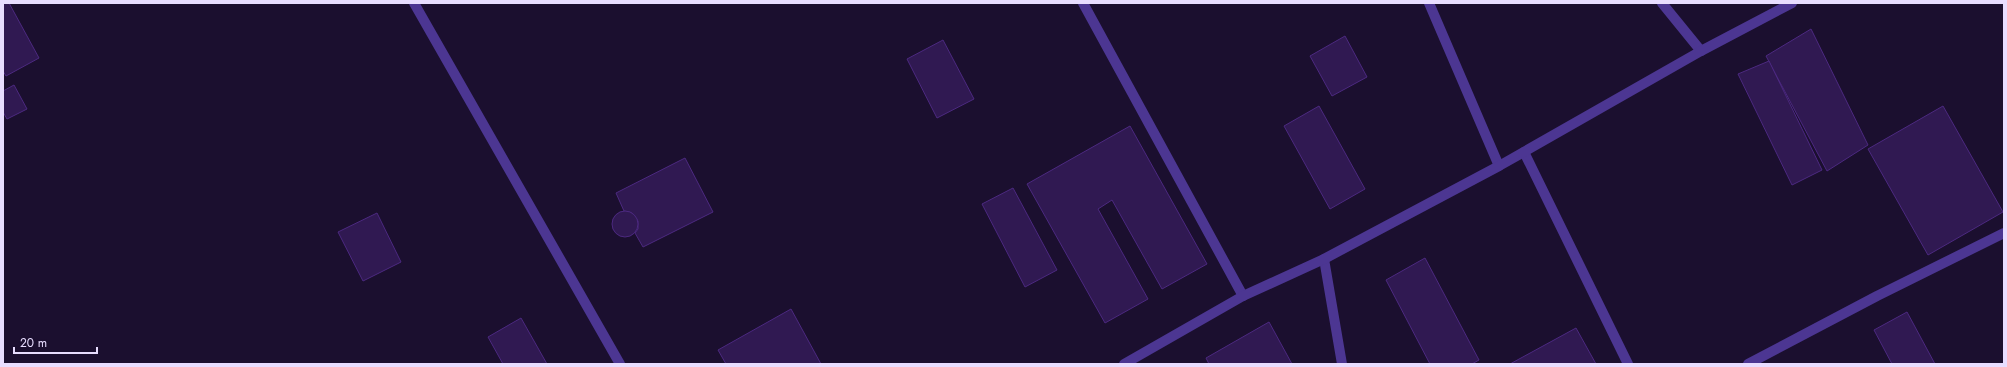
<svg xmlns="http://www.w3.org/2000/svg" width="2007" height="367" font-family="Jost,sans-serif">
<rect width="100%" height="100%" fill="#1b0f2f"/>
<g fill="#301952" stroke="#4c2980">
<polygon points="3,3 9,3 39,58 6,76 3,71"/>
<polygon points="1811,29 1868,145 1827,171 1766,56"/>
<polygon points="1345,36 1367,77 1332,96 1310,56"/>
<polygon points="943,40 974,99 937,118 907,59"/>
<polygon points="1769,61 1822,170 1792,185 1738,74"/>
<polygon points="14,85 27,109 7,119 3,112 3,91"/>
<polygon points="1319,106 1365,189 1330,209 1284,126"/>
<polygon points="1943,106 2003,212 1928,255 1868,149"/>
<polygon points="1130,126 1207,264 1162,289 1112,200 1098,209 1148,299 1105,323 1027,184"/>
<polygon points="685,158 713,212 643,247 635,233 638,229 638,221 632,213 624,211 616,193"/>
<polygon points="1013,188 1057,270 1025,287 982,204"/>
<circle cx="625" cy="224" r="13"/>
<polygon points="377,213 401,262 363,281 338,232"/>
<polygon points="1425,258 1479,360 1472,364 1430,364 1386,280"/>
<polygon points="791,309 821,364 726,364 718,350"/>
<polygon points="1907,312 1935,364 1892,364 1874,330"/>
<polygon points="521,318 547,364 503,364 488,337"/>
<polygon points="1269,322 1292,364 1209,364 1206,358"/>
<polygon points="1576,328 1596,364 1510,364"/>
</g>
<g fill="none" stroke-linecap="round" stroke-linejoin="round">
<g stroke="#4c3692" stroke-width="10">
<polyline points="414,3 620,364"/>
<polyline points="1083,3 1243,296"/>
<polyline points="1429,3 1499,166"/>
<polyline points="1662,3 1701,51"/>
<polyline points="1524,152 1628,364"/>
<polyline points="1324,259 1342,364"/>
<polyline points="1124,364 1243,296 1324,259 1499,166 1701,51 1792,3"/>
<polyline points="1748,364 1877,296 2004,233"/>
</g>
</g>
<rect width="2007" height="367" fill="none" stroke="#e8ddff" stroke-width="8"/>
<path d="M14 347v6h83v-6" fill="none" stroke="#e8ddff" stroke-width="2"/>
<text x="20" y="347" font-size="12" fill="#e8ddff" stroke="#1b0f2f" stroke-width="3" paint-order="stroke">20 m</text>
</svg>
